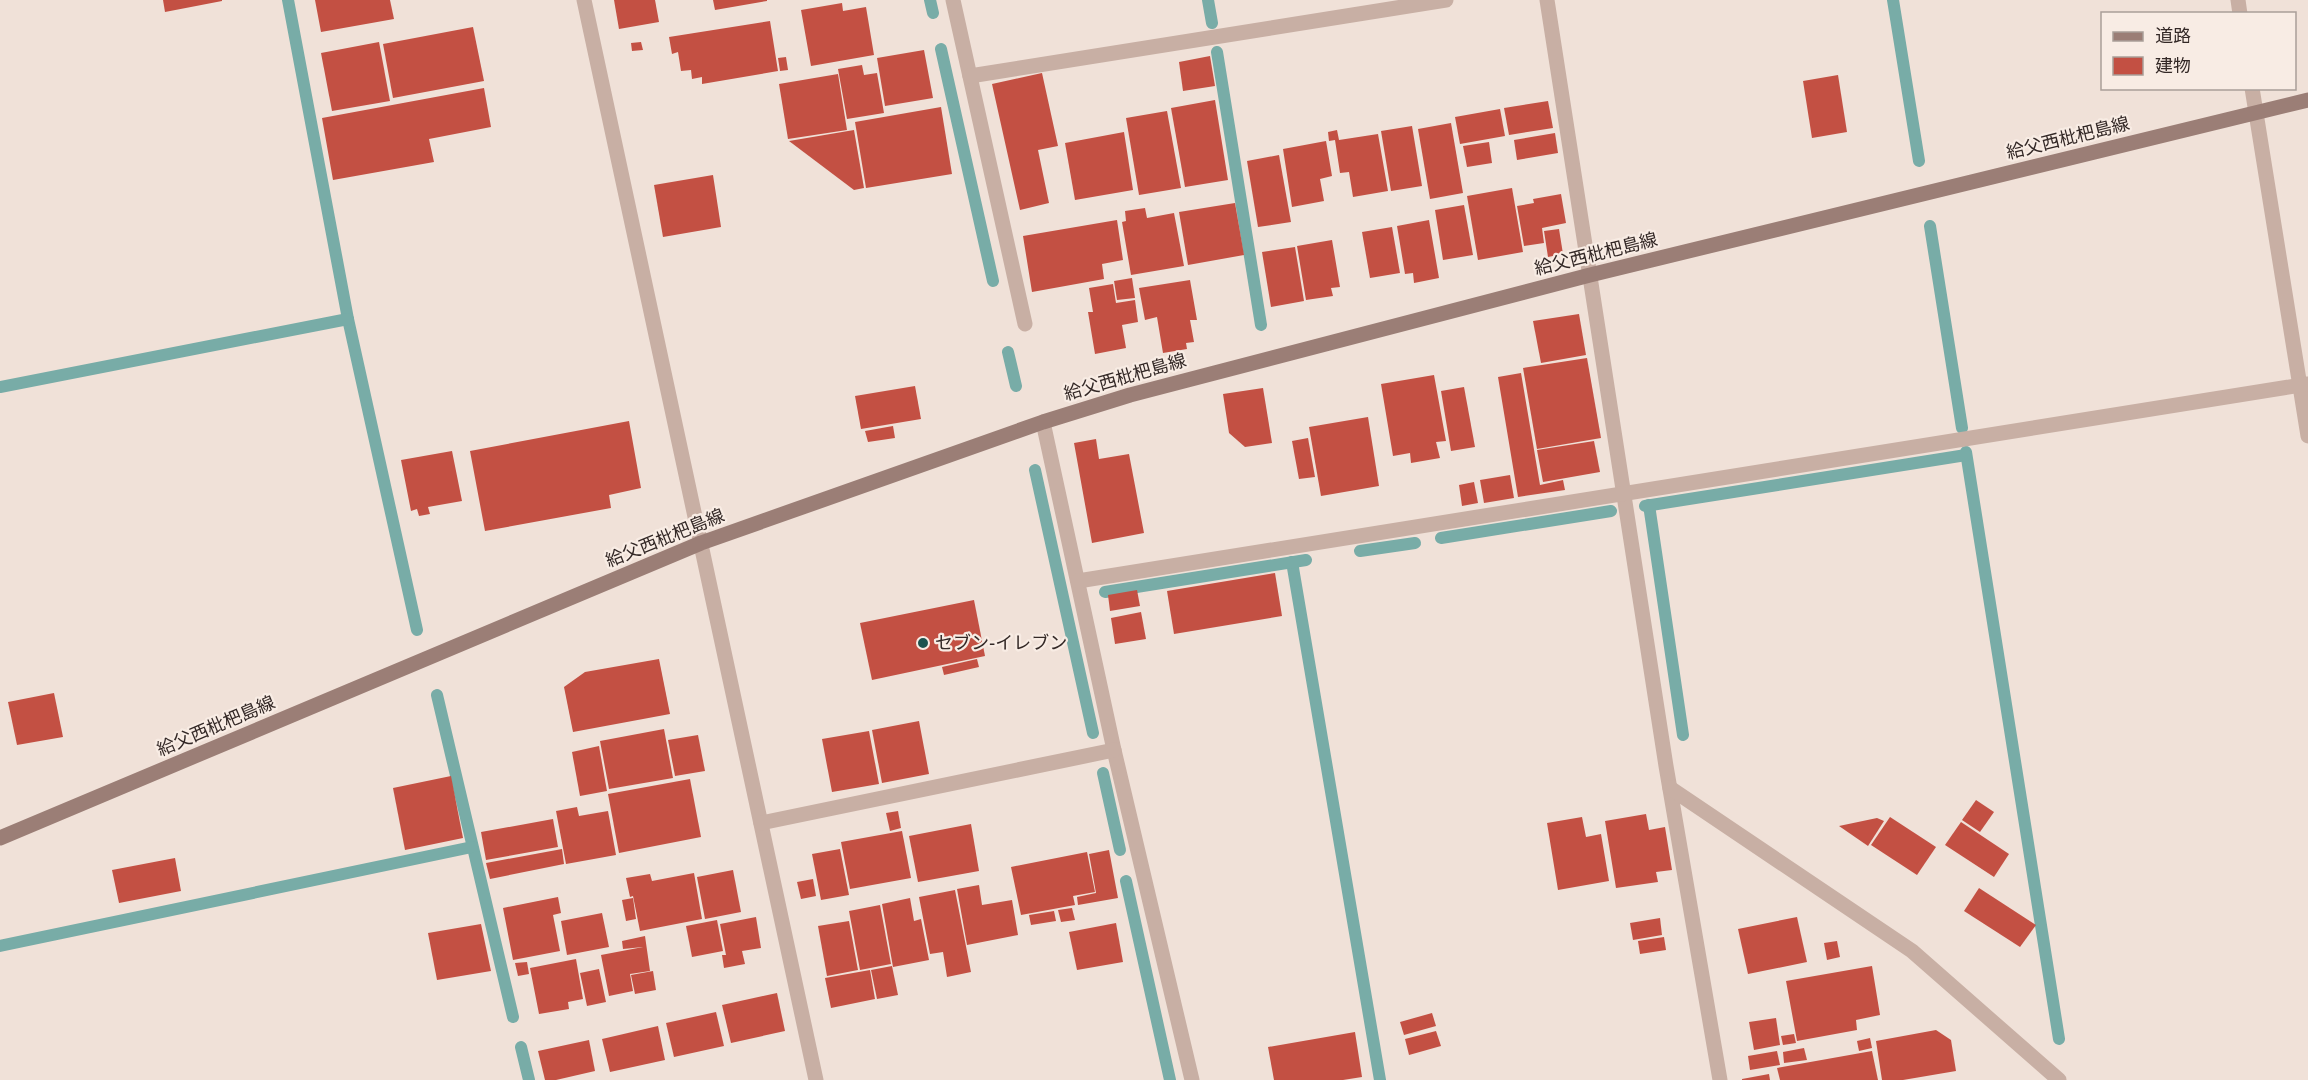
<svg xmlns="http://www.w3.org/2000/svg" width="2308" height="1080" font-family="Signika,'Noto Sans JP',sans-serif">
<rect width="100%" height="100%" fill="#f0e1d8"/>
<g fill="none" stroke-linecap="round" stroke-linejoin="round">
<g stroke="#78aca7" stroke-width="12">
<polyline points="288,0 348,319 417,630"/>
<polyline points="930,0 933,13"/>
<polyline points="1208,0 1212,23"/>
<polyline points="1893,0 1919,161"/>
<polyline points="941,49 993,281"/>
<polyline points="1217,52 1261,325"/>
<polyline points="1930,226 1962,428"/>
<polyline points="1008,352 1016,386"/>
<polyline points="0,387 348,319"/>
<polyline points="1966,452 2059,1039"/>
<polyline points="1035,470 1093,733"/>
<polyline points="1649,505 1683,735"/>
<polyline points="1645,506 1966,455"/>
<polyline points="1441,538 1611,511"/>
<polyline points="1360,551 1415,543"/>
<polyline points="1292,562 1380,1080"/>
<polyline points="1105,592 1306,560"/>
<polyline points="437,695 513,1017"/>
<polyline points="1103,773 1120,850"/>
<polyline points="1126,881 1170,1080"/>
<polyline points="0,946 472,847"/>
<polyline points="521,1047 529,1080"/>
</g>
</g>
<g fill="#c35043">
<polygon points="163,0 222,0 222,1 165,12"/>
<polygon points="315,0 390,0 394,19 321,32"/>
<polygon points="614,0 655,0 659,22 619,29"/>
<polygon points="713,0 767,0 767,1 715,10"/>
<polygon points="842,3 843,11 866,7 874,55 811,66 801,10"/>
<polygon points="770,21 778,71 702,84 702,77 692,79 691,70 681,71 678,52 672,54 669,37"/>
<polygon points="473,27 484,81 393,98 383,44"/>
<polygon points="379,42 390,101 332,111 321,53"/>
<polygon points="641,42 643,50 632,51 631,43"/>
<polygon points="924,50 933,98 885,106 877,58"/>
<polygon points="1210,56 1215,86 1183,91 1179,62"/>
<polygon points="786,57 788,70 780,71 778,58"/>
<polygon points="862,65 864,75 877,73 884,113 847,119 838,69"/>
<polygon points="1042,73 1058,146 1038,150 1049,203 1020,210 992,84"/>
<polygon points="838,74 847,130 788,139 779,84"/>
<polygon points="1838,75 1847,132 1812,138 1803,81"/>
<polygon points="484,88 491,127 429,139 434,162 333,180 322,118"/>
<polygon points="1215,100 1228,180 1185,187 1171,108"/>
<polygon points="1548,101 1553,128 1509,135 1504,108"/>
<polygon points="941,107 952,174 866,188 855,122"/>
<polygon points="1500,109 1505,136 1460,144 1455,117"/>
<polygon points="1167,111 1181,188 1139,195 1126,118"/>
<polygon points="1451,123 1463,193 1430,199 1418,129"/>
<polygon points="1412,126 1422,186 1391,191 1381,131"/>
<polygon points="854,130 864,188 854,190 789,141"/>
<polygon points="1337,130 1339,140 1378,134 1388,191 1353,197 1349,172 1340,173 1335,140 1329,141 1328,132"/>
<polygon points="1124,132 1133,190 1075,200 1065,143"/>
<polygon points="1555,133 1558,153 1517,160 1514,140"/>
<polygon points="1326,141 1332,176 1320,179 1324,201 1292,207 1283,149"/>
<polygon points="1489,142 1492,163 1467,167 1463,146"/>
<polygon points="1279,155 1291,222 1258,227 1247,161"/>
<polygon points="713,175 721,227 663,237 654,185"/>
<polygon points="1512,188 1523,252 1478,260 1467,196"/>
<polygon points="1561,194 1566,223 1542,228 1544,243 1524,246 1517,206 1534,203 1533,199"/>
<polygon points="1235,203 1244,255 1188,265 1179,212"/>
<polygon points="1464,205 1473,255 1443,260 1435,210"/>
<polygon points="1145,208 1147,218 1174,213 1184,266 1131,275 1122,222 1126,221 1125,211"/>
<polygon points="1117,220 1123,260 1102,264 1104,279 1032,292 1023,236"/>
<polygon points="1429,220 1439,278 1414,283 1413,273 1405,274 1397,226"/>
<polygon points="1392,227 1400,273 1370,278 1362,232"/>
<polygon points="1559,229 1563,254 1548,257 1544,231"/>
<polygon points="1332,240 1340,287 1331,288 1333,296 1306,300 1297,246"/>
<polygon points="1295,247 1304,301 1271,307 1262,252"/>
<polygon points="1132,278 1135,298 1117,300 1114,281"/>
<polygon points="1190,280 1197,320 1190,320 1194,342 1186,343 1187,349 1163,353 1157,317 1145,320 1139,288"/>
<polygon points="1113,284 1116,303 1135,300 1138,322 1122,325 1126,348 1095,354 1088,312 1093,312 1089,288"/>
<polygon points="1579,314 1586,355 1541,363 1533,321"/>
<polygon points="1587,358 1601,438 1537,449 1523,368"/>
<polygon points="1521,373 1540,485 1563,480 1565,490 1518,497 1498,377"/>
<polygon points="1434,375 1446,441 1436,442 1440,458 1411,463 1410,453 1393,456 1381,384"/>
<polygon points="915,386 921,419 861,429 855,396"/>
<polygon points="1464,387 1475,447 1451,451 1441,391"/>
<polygon points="1263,388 1272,443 1245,447 1229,433 1223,394"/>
<polygon points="1368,417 1379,486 1321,496 1309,427"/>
<polygon points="629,421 641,488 609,495 611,508 485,531 470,451"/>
<polygon points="893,426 895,438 868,442 865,431"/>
<polygon points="1308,438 1315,477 1299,479 1292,441"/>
<polygon points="1096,439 1099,459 1129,454 1144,533 1092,543 1074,443"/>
<polygon points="1594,441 1600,472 1543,482 1537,450"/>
<polygon points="452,451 462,501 428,507 430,514 419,516 417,509 411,511 401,460"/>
<polygon points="1510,475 1514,498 1484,503 1480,480"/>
<polygon points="1474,482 1478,503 1462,506 1459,485"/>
<polygon points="1275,573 1282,616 1174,634 1167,591"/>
<polygon points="1137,590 1140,606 1110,611 1108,595"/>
<polygon points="974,600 985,656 872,680 860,623"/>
<polygon points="1141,612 1146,639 1115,644 1111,618"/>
<polygon points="659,659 670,714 573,732 564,687 585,672"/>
<polygon points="977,659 979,667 944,675 942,667"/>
<polygon points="54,693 63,737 17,745 8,702"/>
<polygon points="919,721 929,774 882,783 872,730"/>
<polygon points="664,729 673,778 609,789 600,741"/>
<polygon points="869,731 879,784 832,792 822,739"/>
<polygon points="698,735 705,771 675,776 668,740"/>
<polygon points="599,746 607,791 580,796 572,752"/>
<polygon points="451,776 463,838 405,850 393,788"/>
<polygon points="690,779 701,837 619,853 608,794"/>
<polygon points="1976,800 1994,812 1980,832 1962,820"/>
<polygon points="577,807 579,816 608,811 616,855 566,864 556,811"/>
<polygon points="898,811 901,828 890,831 886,813"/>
<polygon points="1646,814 1649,830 1665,827 1672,870 1656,872 1658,882 1616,888 1605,821"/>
<polygon points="1582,817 1586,837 1601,834 1609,881 1558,890 1547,823"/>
<polygon points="1890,817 1936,847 1917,875 1871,845"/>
<polygon points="1877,818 1884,821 1868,846 1839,826"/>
<polygon points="553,819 558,847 486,860 481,832"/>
<polygon points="1961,822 2009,854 1994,877 1945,845"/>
<polygon points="971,824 979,871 918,882 909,836"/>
<polygon points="902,831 911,878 850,889 841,842"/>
<polygon points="562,849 564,864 490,879 486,863"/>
<polygon points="840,849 849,895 821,900 812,854"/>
<polygon points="1109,850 1118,898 1078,905 1077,897 1096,893 1089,854"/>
<polygon points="1087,852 1095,892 1073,896 1075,905 1021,915 1011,867"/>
<polygon points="175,858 181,891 119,903 112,870"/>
<polygon points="733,870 741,912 705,919 697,877"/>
<polygon points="694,873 702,919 640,931 633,896 630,897 626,878 650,874 652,881"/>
<polygon points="813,879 816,896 801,899 797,882"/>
<polygon points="979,885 982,905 1012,900 1018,935 967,945 957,889"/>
<polygon points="1979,888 2036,925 2020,947 1964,911"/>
<polygon points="955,890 971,972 947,977 943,952 930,954 919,897"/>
<polygon points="558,897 561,913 553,915 560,951 513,960 503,908"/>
<polygon points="633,898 636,919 626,921 622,900"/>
<polygon points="910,898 914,921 921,919 929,960 893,967 882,904"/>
<polygon points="880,905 891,964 860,970 849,911"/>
<polygon points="1072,908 1075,920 1061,922 1058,910"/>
<polygon points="1054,911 1056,921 1031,925 1029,915"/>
<polygon points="602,913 609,947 567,955 561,921"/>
<polygon points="756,917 761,948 742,951 745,964 724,968 722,955 726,955 720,924"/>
<polygon points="1797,917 1807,962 1748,974 1738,929"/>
<polygon points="1660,918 1662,935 1633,940 1630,923"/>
<polygon points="717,920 723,951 692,957 686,926"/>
<polygon points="849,921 858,970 827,976 818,926"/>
<polygon points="1116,923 1123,962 1077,970 1069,932"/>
<polygon points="481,924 491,971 437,980 428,933"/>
<polygon points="645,936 650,971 630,974 633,991 609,996 601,955 643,947 623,949 622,941"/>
<polygon points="1664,937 1666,950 1640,954 1638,941"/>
<polygon points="1837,941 1840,957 1827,960 1824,943"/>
<polygon points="576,959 583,999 568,1002 569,1009 539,1014 530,968"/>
<polygon points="527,962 529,974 518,976 515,963"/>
<polygon points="892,966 898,995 877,999 871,970"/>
<polygon points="1872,966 1880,1015 1856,1020 1857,1030 1797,1041 1786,981"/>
<polygon points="599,969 606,1002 587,1006 580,973"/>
<polygon points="870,970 875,999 831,1008 825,978"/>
<polygon points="653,971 656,990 635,994 631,975"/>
<polygon points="777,993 785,1031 731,1043 722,1005"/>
<polygon points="716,1012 724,1046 674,1057 666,1023"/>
<polygon points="1432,1013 1436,1026 1404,1035 1400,1022"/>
<polygon points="1776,1018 1780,1045 1754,1050 1749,1022"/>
<polygon points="658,1026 665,1060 610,1072 602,1039"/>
<polygon points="1936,1030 1951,1040 1956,1071 1903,1080 1882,1080 1876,1041"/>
<polygon points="1436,1031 1441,1046 1409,1055 1405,1039"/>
<polygon points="1355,1032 1362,1077 1343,1080 1274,1080 1268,1047"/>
<polygon points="1794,1034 1796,1043 1783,1045 1781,1036"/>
<polygon points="1870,1038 1872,1048 1859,1051 1857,1041"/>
<polygon points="589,1040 595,1071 556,1080 545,1080 538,1051"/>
<polygon points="1804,1048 1807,1060 1784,1063 1783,1052"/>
<polygon points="1777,1051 1780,1065 1750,1070 1748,1056"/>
<polygon points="1872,1051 1878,1080 1780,1080 1777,1068"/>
<polygon points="1769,1074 1770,1080 1742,1080 1742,1079"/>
</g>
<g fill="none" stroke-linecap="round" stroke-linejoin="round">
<g stroke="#c8afa4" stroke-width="15">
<polyline points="584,0 816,1080"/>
<polyline points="953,0 1025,324"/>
<polyline points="1547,0 1666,766 1720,1080"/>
<polyline points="2238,0 2240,14"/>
<polyline points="970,76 1446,0"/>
<polyline points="2252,88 2308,436"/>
<polyline points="1043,422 1114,750 1192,1080"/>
<polyline points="1078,581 2308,384"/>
<polyline points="1670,788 1912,951 2059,1080"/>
<polyline points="761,823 1114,750"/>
</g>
<polyline stroke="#9b7e76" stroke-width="15" points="0,838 701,543 1043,422 1130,395 1590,275 2308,100"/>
</g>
<circle fill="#1d534f" stroke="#f8ece4" stroke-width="2" cx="923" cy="643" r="6"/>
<g text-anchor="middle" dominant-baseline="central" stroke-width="4.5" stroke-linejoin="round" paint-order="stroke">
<g font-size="18" fill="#332826" stroke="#f8ece4">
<text transform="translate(2068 138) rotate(-14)">給父西枇杷島線</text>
<text transform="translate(1596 254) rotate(-14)">給父西枇杷島線</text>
<text transform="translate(1125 377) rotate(-16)">給父西枇杷島線</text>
<text transform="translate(665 538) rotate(-22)">給父西枇杷島線</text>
<text transform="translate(216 726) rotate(-23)">給父西枇杷島線</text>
</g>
<g font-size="18" fill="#332826" stroke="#f8ece4" text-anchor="start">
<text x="935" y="643">セブン-イレブン</text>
</g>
</g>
<rect x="2101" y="12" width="195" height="78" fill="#f8ece4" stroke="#a99e98" stroke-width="1.5"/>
<rect x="2113" y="32" width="30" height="9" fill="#9b7e76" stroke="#a99e98" stroke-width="1.5"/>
<text x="2155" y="42" font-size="18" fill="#332826">道路</text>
<rect x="2113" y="57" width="30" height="18" fill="#c35043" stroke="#a99e98" stroke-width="1.5"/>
<text x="2155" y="72" font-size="18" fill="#332826">建物</text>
</svg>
